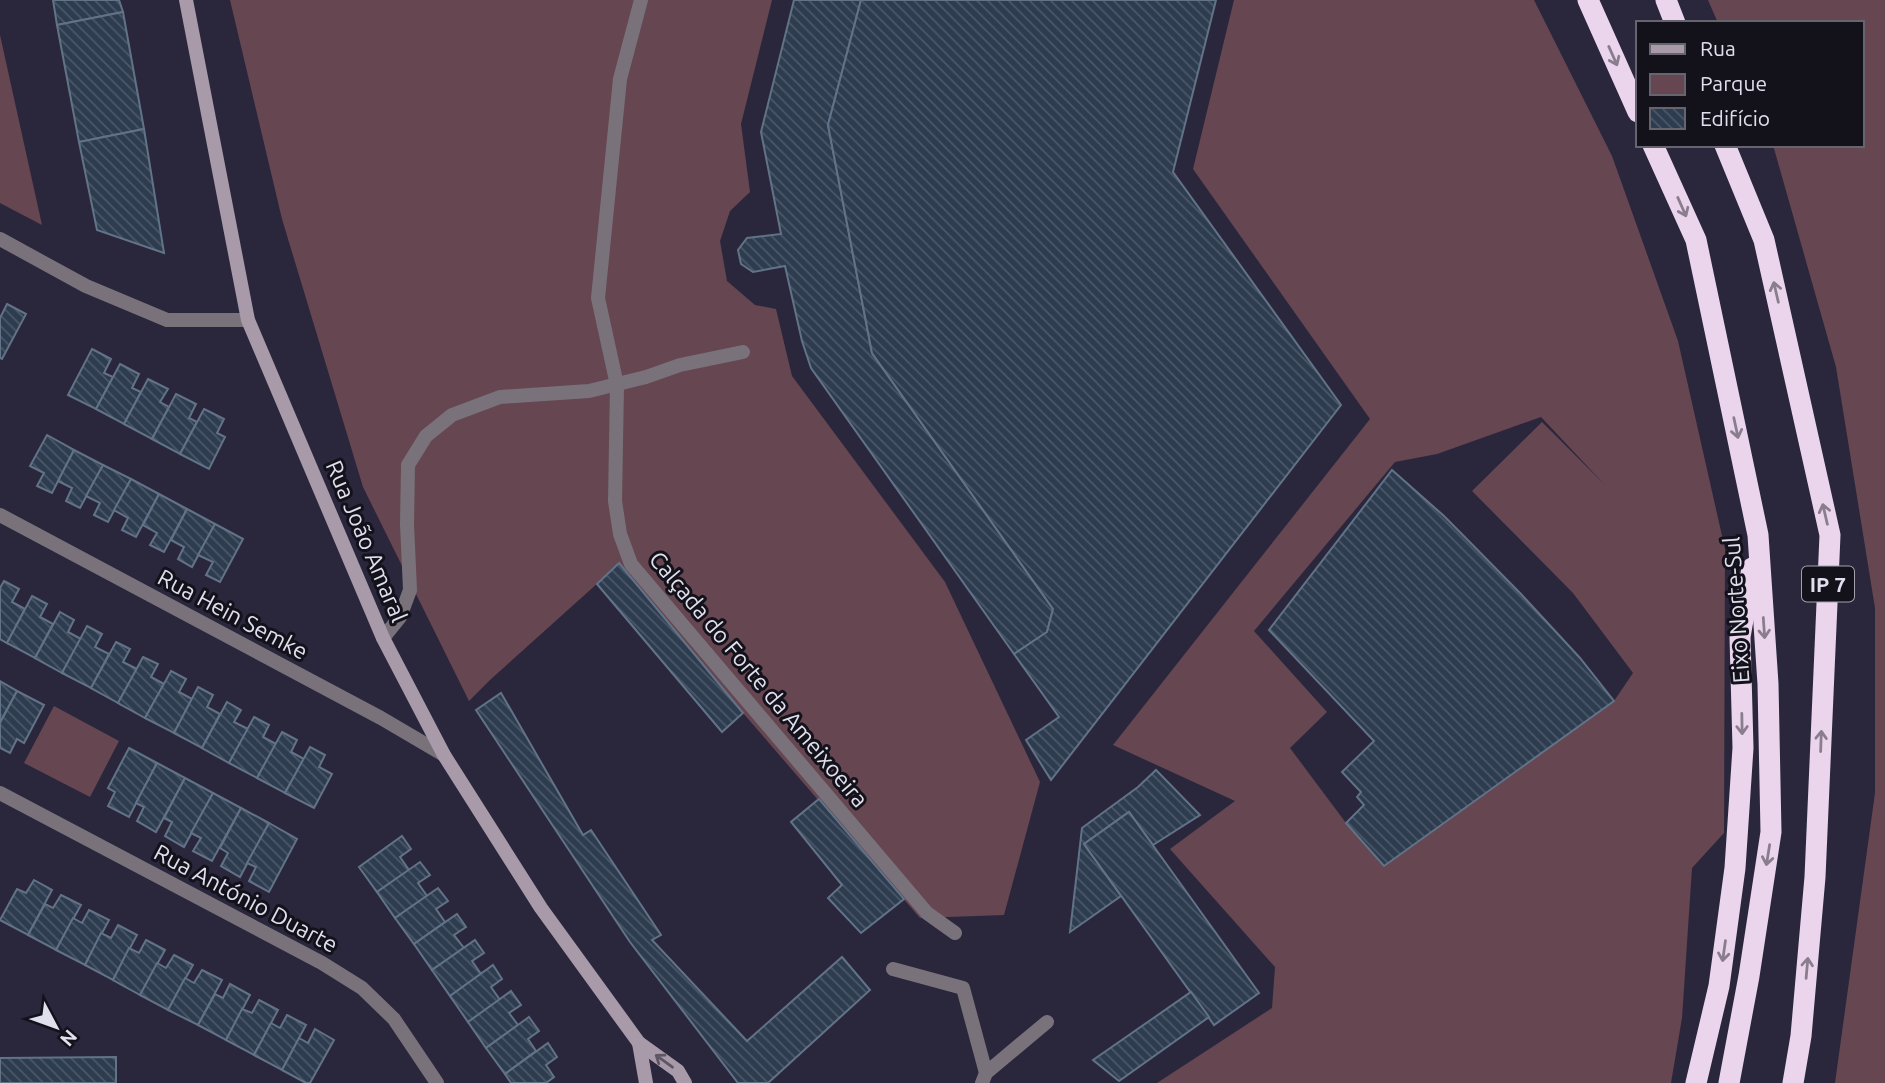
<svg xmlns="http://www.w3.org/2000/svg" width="1885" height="1083" font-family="Ubuntu,sans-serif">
<defs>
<pattern id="building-back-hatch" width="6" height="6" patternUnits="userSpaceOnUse" patternTransform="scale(1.75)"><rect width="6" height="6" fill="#2d3c4f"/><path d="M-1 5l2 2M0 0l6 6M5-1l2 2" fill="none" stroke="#4b5869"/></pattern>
</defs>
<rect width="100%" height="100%" fill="#2a273d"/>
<g fill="#664651" fill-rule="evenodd">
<polygon points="230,0 772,0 741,124 750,192 730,211 720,241 727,281 755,305 776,309 792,376 945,582 1040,782 1004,915 920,918 743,713 619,564 490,680 469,701 363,487 282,219"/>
<path d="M 1234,0 L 1534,0 L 1612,156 L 1678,341 L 1725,549 L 1724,833 L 1692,868 L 1682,1018 L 1671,1083 L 1157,1083 L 1272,1008 L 1275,967 L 1170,849 L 1235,801 L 1113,745 L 1370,419 L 1193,169 ZM 1541,417 L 1604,484 L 1542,422 L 1472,491 L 1573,593 L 1633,673 L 1614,701 L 1384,866 L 1346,823 L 1290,748 L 1327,712 L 1254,631 L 1395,462 L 1437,454 Z"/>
<polygon points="1708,0 1885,0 1885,1083 1835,1083 1875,793 1875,608 1836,367 1773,145 1862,145 1862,23 1718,23"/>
<polygon points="0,35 42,225 0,203"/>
<polygon points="54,706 119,741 90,797 24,763"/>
</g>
<g fill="url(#building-back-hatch)" stroke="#627388" stroke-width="2">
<polygon points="53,0 119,0 123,12 57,25"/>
<polygon points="794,0 861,0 828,125 872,353 1053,609 1047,632 1014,654 811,368 802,341 785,266 753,272 741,264 738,250 747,238 781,234 761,132"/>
<polygon points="861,0 1216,0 1173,172 1341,405 1051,780 1026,740 1059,717 1014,654 1047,632 1053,609 872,353 828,125"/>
<polygon points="123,12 144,129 79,142 57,25"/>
<polygon points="144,129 164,253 97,230 79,142"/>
<polygon points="7,304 26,314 2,359 0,358 0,318"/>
<polygon points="92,349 111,359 104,373 113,377 96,409 68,395"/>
<polygon points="120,364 139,374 132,388 141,392 124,424 96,409"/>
<polygon points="148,379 168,389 160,402 169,407 152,439 124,424"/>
<polygon points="176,394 196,404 189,418 197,422 180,454 152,439"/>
<polygon points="204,409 224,419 217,433 225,437 209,469 180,454"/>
<polygon points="47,435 74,450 52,493 37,486 44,473 30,466"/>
<polygon points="74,450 103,465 80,508 66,501 72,488 58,481"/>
<polygon points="103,465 131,479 108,522 94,515 100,503 86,496"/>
<polygon points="1392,470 1444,516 1521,594 1580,658 1614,701 1384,866 1346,823 1364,805 1357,797 1361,792 1342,772 1374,741 1269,630"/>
<polygon points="131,479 159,494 136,537 122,530 128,518 114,510"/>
<polygon points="159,494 187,509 164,552 150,545 157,533 143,525"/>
<polygon points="187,509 215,524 192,567 178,559 184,547 171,540"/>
<polygon points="215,524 243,539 220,582 206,575 213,562 198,555"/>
<polygon points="619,563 743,713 722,732 597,584"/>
<polygon points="4,581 19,589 12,602 25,609 7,643 0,639 0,588"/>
<polygon points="32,596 47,604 40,617 53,624 35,658 7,643"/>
<polygon points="60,612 74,620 68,632 81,639 62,673 35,658"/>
<polygon points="87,626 102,634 95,647 109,654 91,688 62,673"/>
<polygon points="116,642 130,649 123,662 137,669 118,703 91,688"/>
<polygon points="143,657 158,664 151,677 164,684 145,718 118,703"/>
<polygon points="171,671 186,679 179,692 192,699 174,733 145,718"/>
<polygon points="0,681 17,691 0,723"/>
<polygon points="198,687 213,695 207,707 220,714 202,748 174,733"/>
<polygon points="17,691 44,705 24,743 17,739 10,753 0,748 0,723"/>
<polygon points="501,693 583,835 591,830 661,935 652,940 747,1041 842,957 870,990 768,1083 738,1083 630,942 476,710"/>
<polygon points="227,702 241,710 234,722 248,729 229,763 202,748"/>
<polygon points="254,717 269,725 263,737 276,744 257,778 229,763"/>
<polygon points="282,732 297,740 291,752 304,759 285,793 257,778"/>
<polygon points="310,747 325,755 319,767 332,774 314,808 285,793"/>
<polygon points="129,748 157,763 129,817 108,806 115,792 108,788"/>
<polygon points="157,763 185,778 156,832 137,821 144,807 136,803"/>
<polygon points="1156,770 1200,815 1153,845 1129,812 1084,844 1121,896 1070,932 1082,828 1138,787"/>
<polygon points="185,778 213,793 184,847 165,836 172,822 164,818"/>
<polygon points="213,793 241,808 212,861 193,851 201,838 191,833"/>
<polygon points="819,799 904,899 861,933 828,898 842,885 791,822"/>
<polygon points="241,808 269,823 240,877 221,866 228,853 220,848"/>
<polygon points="1129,812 1259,993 1214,1025 1084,844"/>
<polygon points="269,823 297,839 269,892 249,881 256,867 247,863"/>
<polygon points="402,836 411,849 400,857 409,870 377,892 359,867"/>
<polygon points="420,862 430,875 418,883 427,896 395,918 377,892"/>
<polygon points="34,880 52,890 28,935 0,920 17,889 26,893"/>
<polygon points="438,888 448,901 436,909 445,922 414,944 395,918"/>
<polygon points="61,895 81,905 56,950 28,935 45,904 53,908"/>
<polygon points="89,910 109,920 85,965 56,950 73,918 82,923"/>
<polygon points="457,914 466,927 454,935 464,948 432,970 414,944"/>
<polygon points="118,925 137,935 113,980 85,965 101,933 111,938"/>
<polygon points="146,940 165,950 140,995 113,980 129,948 139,953"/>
<polygon points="475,940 484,953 472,961 481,974 450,996 432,970"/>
<polygon points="174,955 193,965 168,1010 140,995 157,963 166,968"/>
<polygon points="493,965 502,979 491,987 500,1000 468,1022 450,996"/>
<polygon points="202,970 222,980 198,1025 168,1010 185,978 194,983"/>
<polygon points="230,984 250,995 226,1040 198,1025 215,994 223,998"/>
<polygon points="511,991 521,1005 509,1013 518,1025 486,1048 468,1022"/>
<polygon points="1191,992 1209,1017 1119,1081 1093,1060"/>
<polygon points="259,1000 278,1010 254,1055 226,1040 242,1009 252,1013"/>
<polygon points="287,1015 306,1025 282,1070 254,1055 271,1023 280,1028"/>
<polygon points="529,1017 539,1031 528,1039 536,1051 505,1074 486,1048"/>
<polygon points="315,1029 334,1040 310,1083 306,1083 282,1070 299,1038 308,1043"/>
<polygon points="548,1043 557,1057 546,1065 554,1077 546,1083 511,1083 505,1074"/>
<polygon points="116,1057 116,1083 0,1083 0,1058"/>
</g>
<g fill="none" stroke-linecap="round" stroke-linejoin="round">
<g stroke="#7a727b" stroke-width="14">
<polyline points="641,0 620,79 598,298 617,385 615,501 620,534 631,564 927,913 955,933"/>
<polyline points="383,638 400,617 410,590 407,524 408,465 426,436 452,415 500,397 589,391 646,377 680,365 743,352"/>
<polyline points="893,969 963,988 986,1073"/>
<polyline points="982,1083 986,1073 1047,1022"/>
</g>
<g stroke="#7a727b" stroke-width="14">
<polyline points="0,239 86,286 167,320 248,320"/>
<polyline points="0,515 381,718 444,755"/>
<polyline points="0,793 322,963 362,988 394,1019 437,1083"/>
</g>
<g stroke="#a89aa9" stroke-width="14">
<polyline points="186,0 248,320 383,638 444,755 541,908 639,1043 678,1071 685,1083"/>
<polyline points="639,1043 646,1083"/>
</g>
<g stroke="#ebd5ed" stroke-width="21">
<polyline points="1588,0 1638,112"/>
<polyline points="1666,0 1675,23"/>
<polyline points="1653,145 1696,240 1758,535 1768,684 1771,832 1749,976 1729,1083"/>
<polyline points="1725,145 1764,240 1830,535 1815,877 1801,1036 1793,1083"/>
<polyline points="1696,1083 1719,986 1735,868 1743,748 1740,637 1752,568"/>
</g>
</g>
<defs><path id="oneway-shaft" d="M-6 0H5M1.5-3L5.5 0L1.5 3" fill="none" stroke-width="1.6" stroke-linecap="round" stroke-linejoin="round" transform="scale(1.75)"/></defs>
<g stroke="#8a7d8e">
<use href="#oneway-shaft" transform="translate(1613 56) rotate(66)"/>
<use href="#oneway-shaft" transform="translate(1682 207) rotate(66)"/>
<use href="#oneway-shaft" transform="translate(1776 292) rotate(-103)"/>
<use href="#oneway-shaft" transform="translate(1736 428) rotate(78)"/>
<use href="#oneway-shaft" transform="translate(1825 514) rotate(-103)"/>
<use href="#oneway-shaft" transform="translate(1764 628) rotate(86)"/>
<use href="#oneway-shaft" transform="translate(1742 724) rotate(89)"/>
<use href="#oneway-shaft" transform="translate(1821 741) rotate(-88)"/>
<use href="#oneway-shaft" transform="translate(1768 855) rotate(99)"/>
<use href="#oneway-shaft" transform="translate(1724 951) rotate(98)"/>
<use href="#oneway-shaft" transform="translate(1807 968) rotate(-85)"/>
</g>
<use stroke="#5e5662" href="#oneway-shaft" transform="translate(664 1061) rotate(-144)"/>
<g text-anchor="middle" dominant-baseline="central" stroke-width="6" stroke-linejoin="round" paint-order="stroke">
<rect fill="#13121b" stroke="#a2a2ae" stroke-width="2" x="1802" y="566.5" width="52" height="35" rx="5"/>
<g font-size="21" font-weight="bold" fill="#e0dfed">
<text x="1828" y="584">IP 7</text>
</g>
<g font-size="23" fill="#e0dfed" stroke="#13121b">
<text transform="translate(367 541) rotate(67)">Rua João Amaral</text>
<text transform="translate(1736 610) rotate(-94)">Eixo Norte-Sul</text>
<text transform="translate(233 614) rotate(28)">Rua Hein Semke</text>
<text transform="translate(759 679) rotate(50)">Calçada do Forte da Ameixoeira</text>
<text transform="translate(246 898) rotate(28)">Rua António Duarte</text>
</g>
</g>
<rect x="1636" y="21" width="228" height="126" fill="#13121b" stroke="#65646f" stroke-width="2"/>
<rect x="1650" y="44" width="35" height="10" fill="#a89aa9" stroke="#65646f" stroke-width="2"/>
<text x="1700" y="56" font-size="21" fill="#e0dfed">Rua</text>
<rect x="1650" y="74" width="35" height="21" fill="#664651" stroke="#65646f" stroke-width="2"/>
<text x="1700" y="91" font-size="21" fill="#e0dfed">Parque</text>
<rect x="1650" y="108" width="35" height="21" fill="url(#building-back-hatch)" stroke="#65646f" stroke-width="2"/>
<text x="1700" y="126" font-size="21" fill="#e0dfed">Edifício</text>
<g transform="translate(56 1027) rotate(131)" stroke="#13121b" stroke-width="5" paint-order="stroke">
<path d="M0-5L12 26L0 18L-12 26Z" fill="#e0dfed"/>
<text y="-10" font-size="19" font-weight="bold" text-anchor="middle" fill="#e0dfed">N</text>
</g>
</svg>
